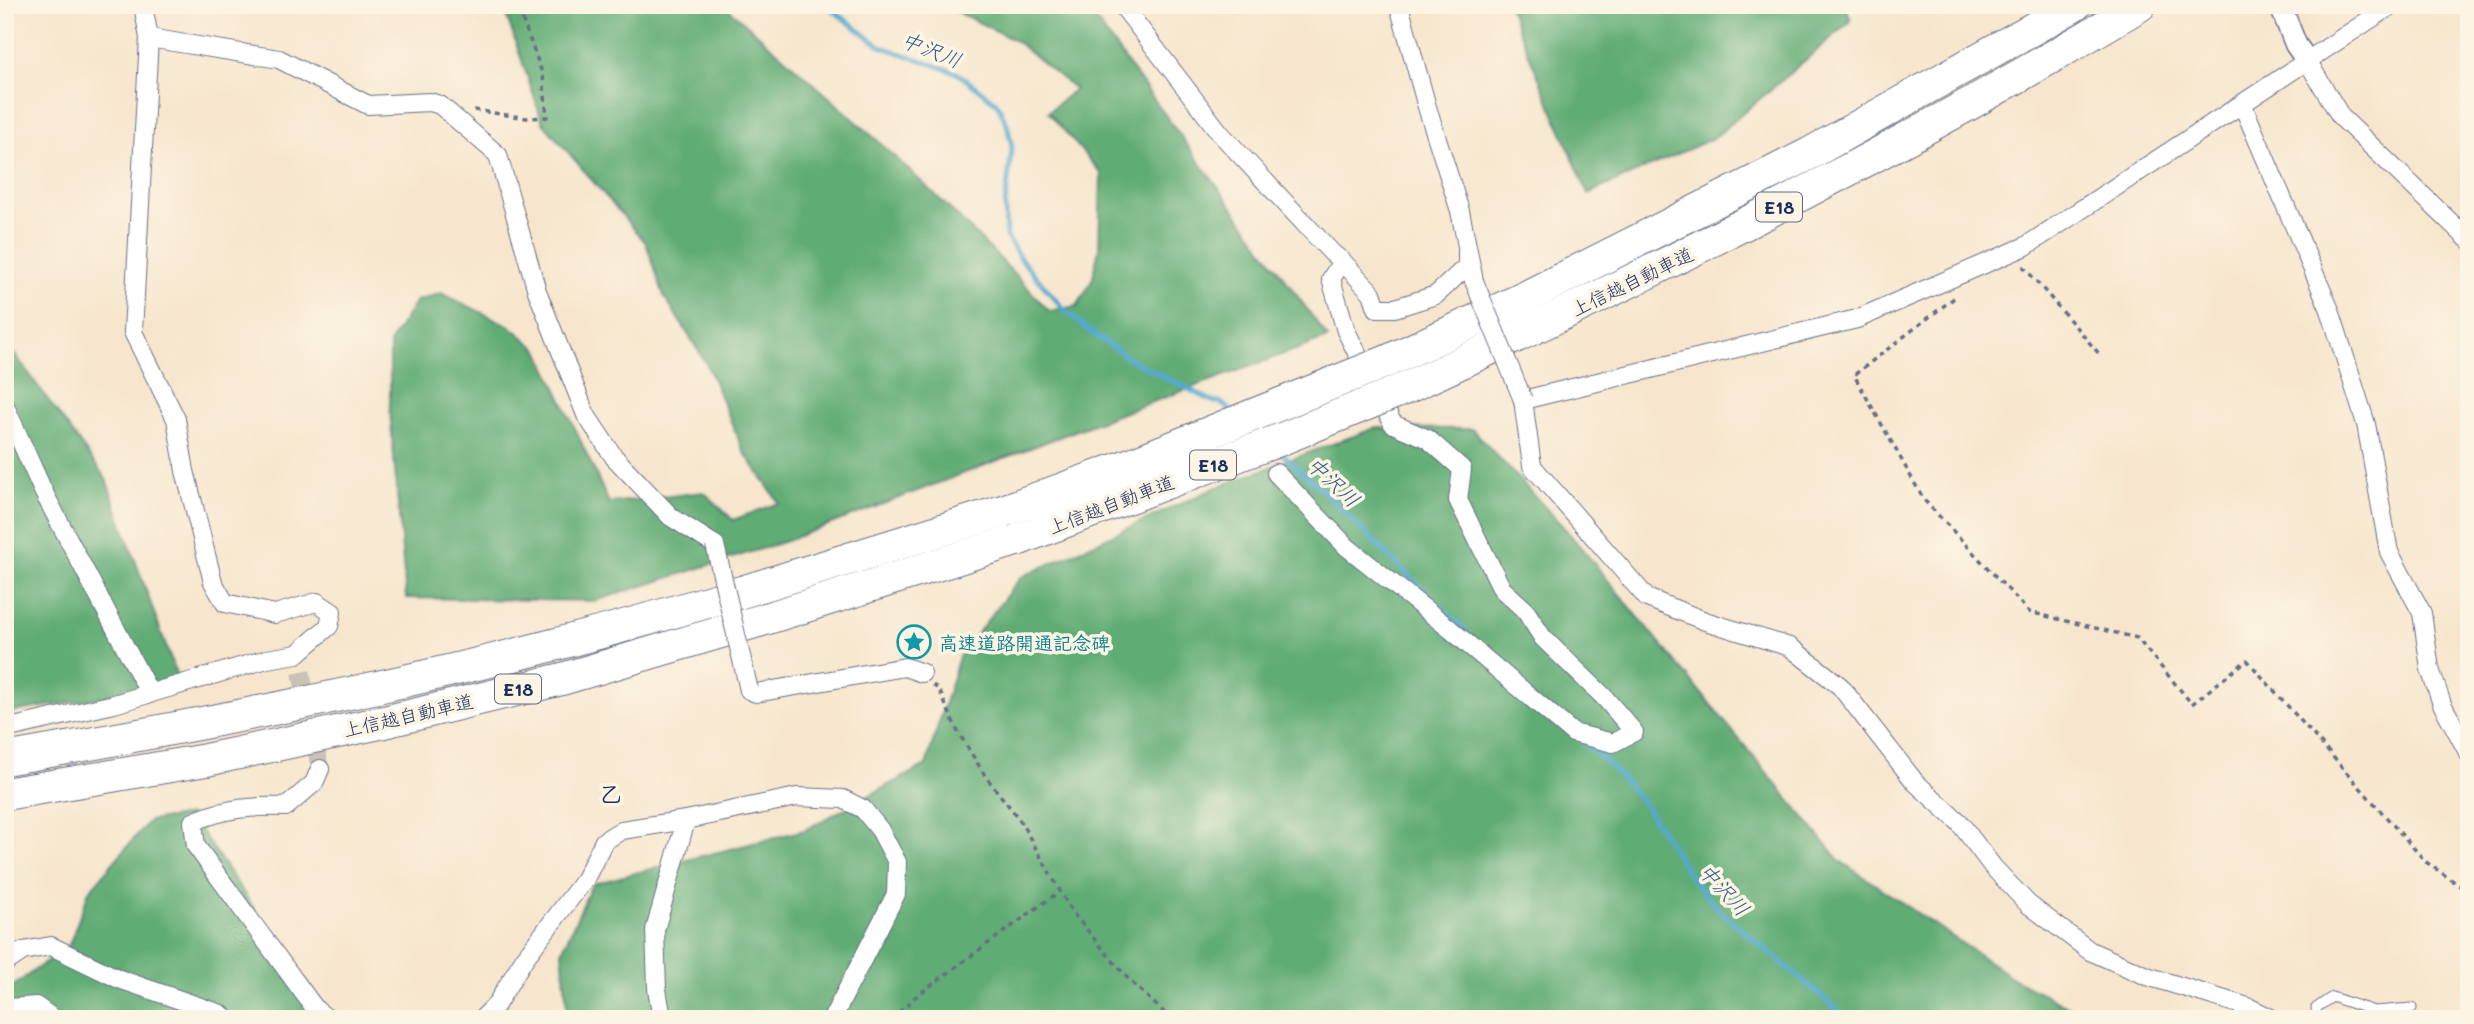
<svg xmlns="http://www.w3.org/2000/svg" width="2474" height="1024" font-family="Mali,'Klee One',sans-serif">
<rect width="100%" height="100%" fill="#fcf5e5"/>
<filter id="ink" filterUnits="userSpaceOnUse"><feTurbulence type="fractalNoise" baseFrequency=".0143" numOctaves="2"/><feDisplacementMap in="SourceGraphic" scale="14" xChannelSelector="R" yChannelSelector="G"/><feConvolveMatrix kernelMatrix="1 2 1 2 8 2 1 2 1" color-interpolation-filters="sRGB"/></filter>
<filter id="wash" filterUnits="userSpaceOnUse"><feTurbulence type="fractalNoise" baseFrequency=".00686" numOctaves="4" result="noise"/><feDisplacementMap in="SourceGraphic" scale="28" xChannelSelector="R" yChannelSelector="G"/><feGaussianBlur stdDeviation="1.57" result="paint"/><feColorMatrix in="noise" values="0 0 0 0 0 0 0 0 0 0 0 0 0 0 0 0 0 1.4 0 .05"/><feComposite in="paint" operator="in"/></filter>
<g filter="url(#wash)">
<rect width="100%" height="100%" fill="#f7e6cd"/>
<g fill="#60ac75" stroke="#3e6e6a" stroke-width="2">
<path d="M 506,5 L 724,5 C 836,102 949,201 1049,311 L 1077,306 L 1092,281 L 1099,248 L 1101,173 L 1048,112 L 1075,89 L 1016,41 L 944,5 L 1085,5 L 1328,338 L 1122,413 L 786,541 L 595,601 L 406,598 L 390,411 L 390,342 L 416,301 L 441,293 L 510,326 L 539,350 L 609,503 L 704,492 L 733,520 L 779,503 L 744,452 L 706,363 L 664,296 L 646,243 L 543,123 L 505,11 Z"/>
<polygon points="1508,5 1846,5 1851,21 1714,138 1588,194"/>
<polygon points="5,341 106,479 180,685 5,713"/>
<polygon points="1375,428 1472,429 1568,532 1839,860 2016,980 2092,1019 568,1019 562,951 592,884 805,830 926,765 959,657 1021,577 1217,487"/>
<polygon points="190,815 295,968 307,1019 5,1019 5,992 69,945 89,891 149,821"/>
</g>
<g fill="none" stroke-linecap="round" stroke-linejoin="round">
<g stroke="#54a9d0" stroke-width="5">
<polyline points="826,5 880,46 957,73 997,103 1007,124 1012,147 1005,205 1006,236 1020,258 1062,307 1089,331 1133,361 1214,402 1220,402 1233,413"/>
<polyline points="1278,450 1324,492 1465,631"/>
<polyline points="1584,743 1610,765 1644,804 1692,879 1720,911 1849,1019"/>
</g>
</g>
</g>
<g filter="url(#ink)">
<g fill="none" stroke-linecap="round" stroke-linejoin="round">
<polyline stroke="#cbc1b7" stroke-width="18" stroke-dasharray="18 9" stroke-linecap="butt" points="301,672 320,769"/>
<defs>
<polyline id="service" points="2317,1019 2316,1008 2332,997 2374,1011 2412,1008"/>
<g id="minor">
<polyline points="1122,5 1220,133 1332,253 1342,261 1331,279 1346,331 1393,424 1428,439 1462,469 1458,500 1502,589 1525,610 1543,638 1604,697 1634,732 1613,743 1573,733 1450,629 1347,547 1276,473"/>
<polyline points="1395,5 1400,9 1427,107 1460,211 1474,281"/>
<polyline points="149,38 279,59 368,105 430,102 440,105 498,155 537,291 586,415 614,457 671,517 715,545"/>
<polyline points="2308,62 2341,117 2469,240"/>
<polyline points="2243,106 2330,310 2366,424 2389,552 2422,613 2430,669 2442,704 2469,754"/>
<polyline points="1342,261 1372,293 1377,308 1395,308 1436,295 1467,266 1467,252"/>
<polyline points="5,406 44,493 150,694"/>
<polyline points="749,690 756,693 905,667 922,673"/>
<polyline points="5,729 114,704 267,659 297,654 329,626 332,612 317,602 275,614 225,603 213,582 185,471 176,419 133,332 149,38 143,5"/>
<path d="M 320,769 L 314,783 L 286,807 C 253,806 224,808 193,822 L 196,846 L 316,1010 L 328,1019"/>
<polyline points="5,963 23,951 51,946 119,979 221,1014 225,1019"/>
<polyline points="5,1005 8,1008 36,1006 54,1019"/>
<polyline points="482,1019 496,1005 524,959 585,879 604,841 622,830 686,820 797,797 843,799 863,809 880,830 897,862 896,894 832,1019"/>
<polyline points="662,1019 657,989 655,930 686,820"/>
<polyline points="2273,1019 2248,1007 2147,976 2090,951 2028,904 1993,867 1959,822 1915,782 1840,686 1790,647 1705,621 1647,598 1532,466 1523,400 1857,319 2026,246 2392,5"/>
</g>
<polyline id="tertiary" points="2280,5 2296,45 2308,62"/>
<g id="motorway">
<polyline points="1390,360 1524,298 1809,154 2075,5"/>
<path d="M 1406,388 C 1657,272 1903,148 2140,5"/>
<path d="M 5,759 C 189,727 372,692 553,645 C 704,606 854,557 1003,511"/>
<polyline points="5,794 206,760 384,722 562,679 762,620 1019,539"/>
</g>
</defs>
<use href="#service" stroke="#686f85" stroke-width="11"/>
<use href="#minor" stroke="#686f85" stroke-width="20"/>
<use href="#tertiary" stroke="#686f85" stroke-width="24"/>
<use href="#motorway" stroke="#686f85" stroke-width="34"/>
<g stroke="#686f85" stroke-width="3.5" stroke-dasharray="5 5" stroke-linecap="butt">
<polyline points="474,110 526,118 547,117 543,75 517,5"/>
<polyline points="2023,266 2101,356"/>
<polyline points="1954,298 1854,375 1924,500 2029,612 2137,638 2192,704 2247,660 2426,862 2469,892"/>
<polyline points="933,685 939,690 958,732 986,777 1019,819 1072,912 1129,980 1171,1019"/>
<polyline points="892,1019 915,997 1060,891"/>
</g>
<use href="#service" stroke="#fff" stroke-width="9"/>
<use href="#minor" stroke="#fff" stroke-width="18"/>
<use href="#tertiary" stroke="#fff" stroke-width="21"/>
<use href="#motorway" stroke="#fff" stroke-width="32"/>
<defs>
<g id="minor-bridge">
<polyline points="1474,281 1523,400"/>
<polyline points="715,545 749,690"/>
</g>
<g id="motorway-bridge">
<polyline points="1003,511 1131,464 1390,360"/>
<polyline points="1019,539 1279,440 1406,388"/>
</g>
</defs>
<use href="#minor-bridge" stroke="#686f85" stroke-width="20" stroke-linecap="butt"/>
<use href="#motorway-bridge" stroke="#686f85" stroke-width="34" stroke-linecap="butt"/>
<use href="#minor-bridge" stroke="#fff" stroke-width="18"/>
<use href="#motorway-bridge" stroke="#fff" stroke-width="32"/>
</g>
</g>
<defs>
<symbol id="sight-ring" viewBox="-11 -11 22 22"><circle r="9.5" fill="#fcf5e5" stroke="#0f9aa8" stroke-width="1.5"/><path d="M0-6L1.8-2.2L6-1.7L2.9 1.2L3.7 5.4L0 3.3L-3.7 5.4L-2.9 1.2L-6-1.7L-1.8-2.2Z" fill="#0f9aa8"/></symbol>
</defs>
<g fill-rule="evenodd">
<use href="#sight-ring" x="895" y="623" width="38" height="38"/>
</g>
<g text-anchor="middle" dominant-baseline="central" stroke-width="7" stroke-linejoin="round" paint-order="stroke">
<g fill="#fcf5e5" stroke="#5e6a86" stroke-width="2">
<rect x="1756" y="192.5" width="46" height="29" rx="5"/>
<rect x="1190" y="450.5" width="46" height="29" rx="5"/>
<rect x="495" y="674.5" width="46" height="29" rx="5"/>
</g>
<g font-size="18" font-weight="bold" fill="#1b2f5e">
<text x="1779" y="207">E18</text>
<text x="1213" y="465">E18</text>
<text x="518" y="689">E18</text>
</g>
<g font-size="19" fill="#1b2f5e" stroke="#fcf5e5">
<text transform="translate(1632 281) rotate(-26)">上信越自動車道</text>
<text transform="translate(1111 504) rotate(-21)">上信越自動車道</text>
<text transform="translate(408 715) rotate(-13)">上信越自動車道</text>
</g>
<g font-size="19" font-weight="bold" fill="#0d838f" stroke="#fcf5e5" text-anchor="start">
<text x="939" y="642">高速道路開通記念碑</text>
</g>
<g font-size="21" font-style="italic" fill="#2f5a86" stroke="#fcf5e5">
<text transform="translate(932 49) rotate(22)">中沢川</text>
<text transform="translate(1334 481) rotate(43)">中沢川</text>
<text transform="translate(1725 889) rotate(47)">中沢川</text>
</g>
<g font-size="23" font-weight="bold" fill="#1b2f5e" stroke="#fcf5e5">
<text x="610" y="793">乙</text>
</g>
</g>
<rect width="2474" height="1024" fill="none" stroke="#fcf5e5" stroke-width="28"/>
</svg>
